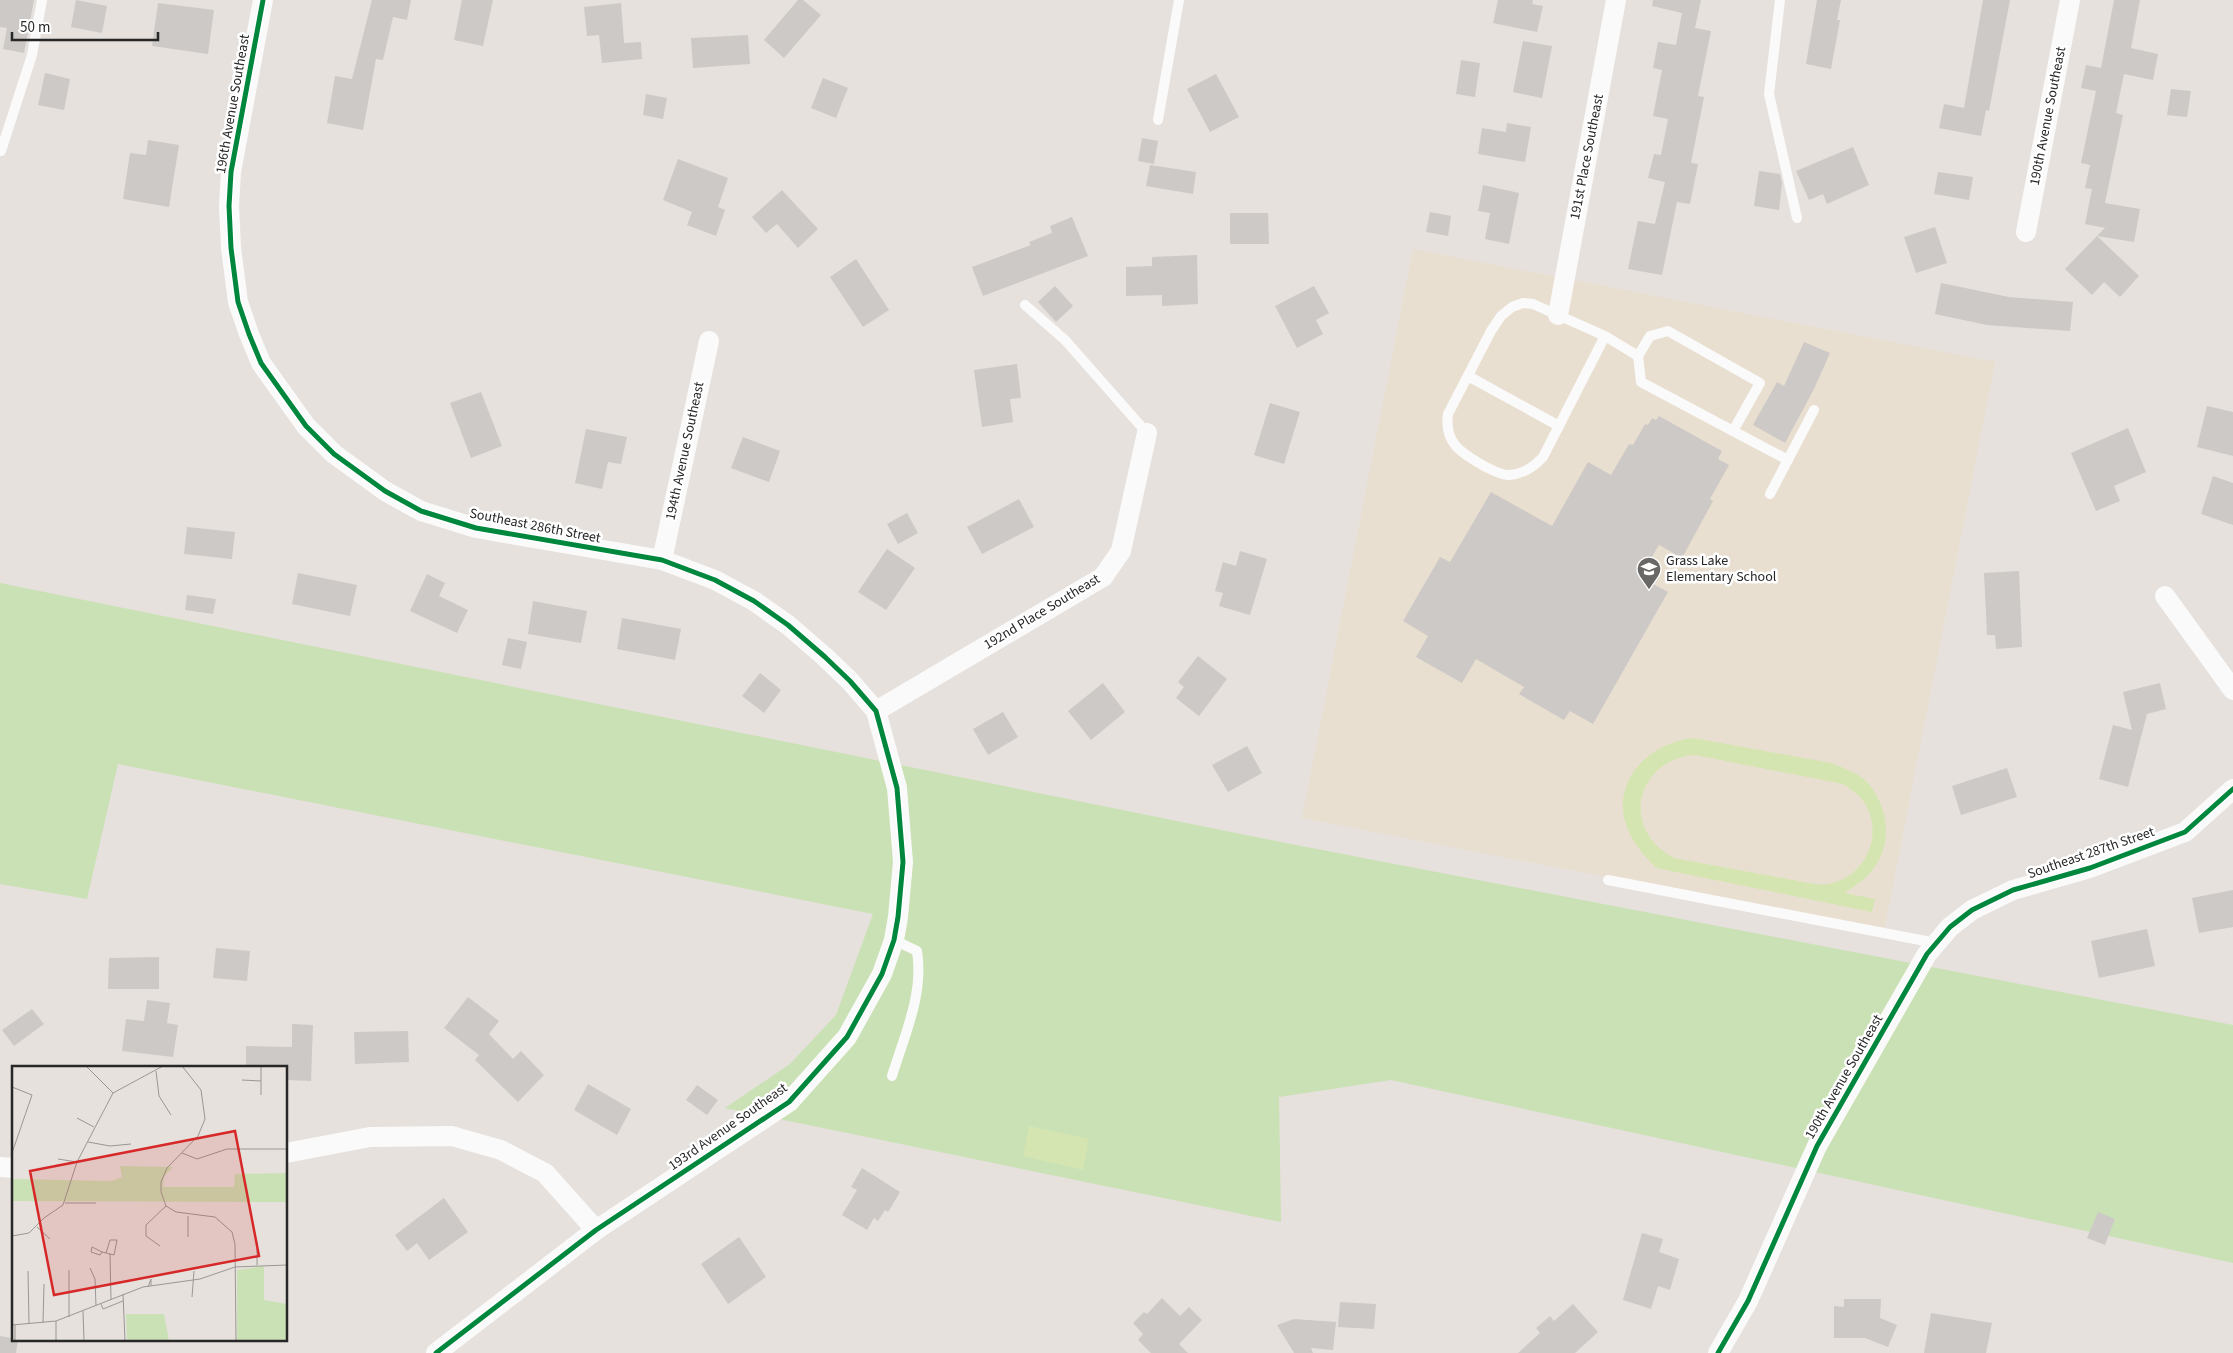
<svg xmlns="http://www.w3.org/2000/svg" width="2233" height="1353" font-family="'Source Sans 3',sans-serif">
<rect width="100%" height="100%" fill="#e6e1dc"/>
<polygon fill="#e9dfd0" points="1413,249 1995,362 1884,931 1302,818"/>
<polygon fill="#c9e1b4" points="0,583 1296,845 2233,1025 2233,1263 1391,1080 1279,1097 1281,1222 725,1108 790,1064 836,1015 873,914 118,764 87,899 0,884"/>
<g fill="#d5e5b2" fill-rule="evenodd">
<path d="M 1694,738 L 1831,763 C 1844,768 1858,773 1868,783 C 1887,805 1893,840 1876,865 C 1868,878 1857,884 1845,893 L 1875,899 L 1872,912 L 1656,868 C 1646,857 1635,846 1629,832 C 1607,785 1647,742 1694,738 ZM 1695,755 L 1843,784 C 1852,790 1862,797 1867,807 C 1883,840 1863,878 1828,884 C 1822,885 1815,884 1809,883 L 1674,858 C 1620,830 1635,760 1695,755 Z"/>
<polygon points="1029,1126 1089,1139 1083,1170 1023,1156"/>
</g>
<g fill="#cdc9c6">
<polygon points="0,0 34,0 24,53 3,49 7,28 0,27"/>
<polygon points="76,0 107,6 102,33 71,27"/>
<polygon points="372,0 411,0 407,20 393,17 383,60 376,59 363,130 327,123 335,76 352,79"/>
<polygon points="462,0 493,0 483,46 454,40"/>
<polygon points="798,0 803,0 821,15 784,58 764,40"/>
<polygon points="1498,0 1533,0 1532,4 1543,6 1537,32 1493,23"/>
<polygon points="1653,0 1701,0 1695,28 1711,31 1698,96 1704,97 1691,163 1698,164 1690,204 1677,202 1662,275 1628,269 1638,221 1655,224 1665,182 1648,178 1654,154 1661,155 1668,119 1653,116 1662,70 1653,68 1658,42 1676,45 1682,13 1652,6"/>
<polygon points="1817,0 1841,0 1837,20 1840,20 1831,69 1806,64"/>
<polygon points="1983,0 2010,0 1989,111 1986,110 1981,136 1939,128 1944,104 1964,108"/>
<polygon points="2114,0 2140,0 2131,48 2158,54 2153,80 2124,74 2116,113 2123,115 2105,203 2140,209 2134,242 2097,236 2105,228 2085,224 2092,189 2085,188 2090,165 2081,163 2096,91 2081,88 2086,65 2101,68"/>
<polygon points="158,3 214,10 208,54 152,46"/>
<polygon points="621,3 624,43 641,42 642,59 602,63 599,35 587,36 584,7"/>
<polygon points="748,35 750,64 693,68 691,38"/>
<polygon points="1523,41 1552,46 1542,98 1513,92"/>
<polygon points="1461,60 1480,63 1475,97 1456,94"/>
<polygon points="45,73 70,79 64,110 38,105"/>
<polygon points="1216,74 1239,117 1210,132 1187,89"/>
<polygon points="823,78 848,88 836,118 811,108"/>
<polygon points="2171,89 2191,91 2187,117 2167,115"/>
<polygon points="646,94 667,98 663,119 643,115"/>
<polygon points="1507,123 1531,127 1525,162 1478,154 1482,128 1506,132"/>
<polygon points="1142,138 1158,141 1154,164 1138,161"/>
<polygon points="148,140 179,145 169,207 123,199 130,153 146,155"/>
<polygon points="1853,147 1869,185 1827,204 1823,194 1809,200 1796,171"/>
<polygon points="678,159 728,178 718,207 725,210 716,236 687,225 692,212 663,200"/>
<polygon points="1150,165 1196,172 1193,194 1146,186"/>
<polygon points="1759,171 1780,174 1782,183 1779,210 1754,206"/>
<polygon points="1938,172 1973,177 1969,200 1934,194"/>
<polygon points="1483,185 1519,193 1509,244 1485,239 1490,213 1478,211"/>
<polygon points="782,190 818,229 798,248 777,224 766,233 752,217"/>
<polygon points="1430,212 1451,216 1448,236 1426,232"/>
<polygon points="1230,213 1268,213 1269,244 1230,244"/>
<polygon points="1072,217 1088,256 983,296 972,267 1031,245 1029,242 1052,233 1050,226"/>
<polygon points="1935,227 1947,263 1916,273 1904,237"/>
<polygon points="2097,236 2139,276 2120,297 2104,282 2092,295 2065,269"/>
<polygon points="1197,255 1198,304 1162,306 1162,295 1126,296 1126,267 1152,266 1152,257"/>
<polygon points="856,259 889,310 863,327 830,277"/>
<polygon points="1941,283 2009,297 2073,302 2070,331 1987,325 1935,314"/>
<polygon points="1055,286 1073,306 1056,322 1038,302"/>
<polygon points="1314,286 1329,313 1316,320 1323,334 1297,348 1275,306"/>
<polygon points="1804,342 1830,353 1814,389 1785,443 1753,425 1777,382 1784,386"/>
<polygon points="1017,364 1021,398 1010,399 1013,422 982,427 974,370"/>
<polygon points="481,392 502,446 471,458 450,403"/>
<polygon points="1270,403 1300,412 1284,464 1254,455"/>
<polygon points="2207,406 2233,412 2233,456 2197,447"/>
<polygon points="1659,416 1722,451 1718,459 1729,465 1710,499 1713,501 1682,558 1659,545 1640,577 1668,592 1593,724 1570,711 1564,720 1519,694 1524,687 1476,659 1462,683 1416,657 1428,636 1403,621 1440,557 1450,562 1491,492 1552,526 1588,462 1611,475 1629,444 1633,445 1645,424 1648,425 1652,418 1656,420"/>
<polygon points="2128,428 2146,472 2114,486 2120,501 2096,511 2071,453"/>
<polygon points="586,429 627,437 621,464 608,462 602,489 575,483"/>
<polygon points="743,437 780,451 769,482 731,468"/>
<polygon points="2213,476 2233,483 2233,525 2201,514"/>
<polygon points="1019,499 1034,527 982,554 967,527"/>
<polygon points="907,513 918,533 898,544 887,524"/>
<polygon points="187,527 235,532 232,559 184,554"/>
<polygon points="887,549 915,568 886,610 858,592"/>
<polygon points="1240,551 1267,559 1250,615 1219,606 1223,593 1215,591 1223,562 1236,566"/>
<polygon points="2019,571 2022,647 1996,649 1995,635 1987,635 1984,573"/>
<polygon points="298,573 357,585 350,616 292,604"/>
<polygon points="427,574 445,583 439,596 468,610 457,633 410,611"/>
<polygon points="187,595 216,599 213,614 185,610"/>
<polygon points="533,601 587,611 581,643 528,634"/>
<polygon points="622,618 681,629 675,660 617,649"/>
<polygon points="508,638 527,642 521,669 502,665"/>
<polygon points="1198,656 1227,679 1199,716 1176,698 1184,687 1178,682"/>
<polygon points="760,673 781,690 764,713 742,696"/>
<polygon points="1103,683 1125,712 1091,740 1068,711"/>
<polygon points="2160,683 2166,709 2147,714 2128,787 2099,779 2113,725 2132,730 2123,692"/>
<polygon points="1003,712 1018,737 988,755 973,729"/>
<polygon points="1247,746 1262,773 1228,792 1212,765"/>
<polygon points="2007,768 2017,797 1961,815 1952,786"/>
<polygon points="2233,890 2233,927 2199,933 2192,898"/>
<polygon points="2147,929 2155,966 2099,978 2091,941"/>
<polygon points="216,948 250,951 247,981 213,978"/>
<polygon points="159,957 159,989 108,989 109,958"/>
<polygon points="468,997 499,1021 489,1034 513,1059 521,1051 544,1075 518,1102 475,1060 479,1055 444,1028"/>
<polygon points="147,1000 170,1003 167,1023 178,1025 173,1057 122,1051 126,1019 144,1021"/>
<polygon points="32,1009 44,1024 14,1046 2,1030"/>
<polygon points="292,1024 313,1025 311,1081 286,1080 286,1067 246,1067 246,1046 292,1047"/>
<polygon points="408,1031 409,1062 355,1064 354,1032"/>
<polygon points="588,1084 631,1109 617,1135 574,1110"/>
<polygon points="697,1085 718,1100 707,1115 686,1100"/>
<polygon points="862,1168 900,1192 888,1212 885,1210 878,1221 874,1218 867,1230 842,1215 857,1190 851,1187"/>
<polygon points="444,1198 468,1232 429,1260 417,1243 407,1251 395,1235"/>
<polygon points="2098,1212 2115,1219 2105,1245 2087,1238"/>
<polygon points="1642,1233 1663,1239 1659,1252 1679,1259 1670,1290 1658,1286 1651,1309 1623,1300"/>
<polygon points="739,1237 766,1277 728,1304 701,1264"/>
<polygon points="1162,1298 1180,1316 1189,1307 1202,1320 1179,1344 1188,1353 1151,1353 1138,1340 1143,1334 1133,1323 1144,1312 1147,1314"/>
<polygon points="1844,1299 1881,1299 1880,1318 1897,1325 1888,1347 1865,1338 1834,1338 1834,1306 1844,1307"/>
<polygon points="1340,1302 1376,1304 1374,1329 1338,1327"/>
<polygon points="1573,1304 1598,1332 1575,1353 1518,1353 1540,1333 1536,1328 1550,1316 1554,1321"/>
<polygon points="1931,1313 1992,1323 1986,1353 1924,1353"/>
<polygon points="1294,1319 1336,1322 1333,1350 1311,1348 1313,1353 1294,1353 1277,1325"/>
<polygon points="0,1336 18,1339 16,1353 0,1353"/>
</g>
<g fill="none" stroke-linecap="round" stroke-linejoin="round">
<g stroke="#fbfafa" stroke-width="10">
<polyline points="1780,0 1769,94 1797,218"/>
<polyline points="1158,120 1179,0"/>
<polyline points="1,151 32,55 42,0"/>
<polyline points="1025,305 1065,340 1147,433"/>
<polygon points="1668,331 1760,383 1733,431 1641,382 1638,356 1650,336"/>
<path d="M 1605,336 L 1543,457 C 1534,467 1522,474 1509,475 C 1500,475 1492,470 1484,466 C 1461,453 1444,443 1448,414 L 1491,331 L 1501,316 L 1512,307 L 1523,303 L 1533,304 L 1605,336 L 1638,356"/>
<polyline points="1468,376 1559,426"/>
<polyline points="1733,431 1788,460"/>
<polyline points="1770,494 1814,410"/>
<polyline points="1608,880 1936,943"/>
<path d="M 892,1076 C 904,1036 924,995 917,951 L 894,940"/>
</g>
<g stroke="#fbfafa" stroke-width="20">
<polyline points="263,0 231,172 229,206 231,248 238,302 249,334 261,363 306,426 334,454 385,491 421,511 476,528 662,560 715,580 754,601 788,625 825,657 850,681 876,711 897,788 903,862 898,917 894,940 882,974 847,1037 789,1102 596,1230 436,1353"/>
<polyline points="2026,232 2070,0"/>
<polyline points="1558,315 1616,0"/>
<polyline points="662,560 709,341"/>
<polyline points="2165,596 2233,690"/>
<polyline points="876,711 1103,577 1121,551 1147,433"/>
<polyline points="286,1153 370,1137 452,1136 501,1150 545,1173 596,1230"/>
<polyline points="0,1167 14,1168"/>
<polyline points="1718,1353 1748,1301 1817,1146 1927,954 1950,927 1972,910 2013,890 2090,868 2185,832 2233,789"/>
</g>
<defs>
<g id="cycleway">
<polyline points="263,0 231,172 229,206 231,248 238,302 249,334 261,363 306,426 334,454 385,491 421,511 476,528 662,560 715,580 754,601 788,625 825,657 850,681 876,711 897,788 903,862 898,917 894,940 882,974 847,1037 789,1102 596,1230 436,1353"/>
<polyline points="1718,1353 1748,1301 1817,1146 1927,954 1950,927 1972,910 2013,890 2090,868 2185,832 2233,789"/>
</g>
</defs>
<use href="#cycleway" stroke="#fff" stroke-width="8"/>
<use href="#cycleway" stroke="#00873e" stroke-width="5"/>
</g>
<defs>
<symbol id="school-pin" viewBox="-11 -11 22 30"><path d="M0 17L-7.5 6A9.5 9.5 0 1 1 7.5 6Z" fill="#6a6866" stroke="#fff"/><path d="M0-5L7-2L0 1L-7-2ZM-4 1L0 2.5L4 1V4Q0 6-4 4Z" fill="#fff"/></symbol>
</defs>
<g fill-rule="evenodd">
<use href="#school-pin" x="1635" y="555" width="28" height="38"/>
</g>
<g text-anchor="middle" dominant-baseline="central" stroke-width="5" stroke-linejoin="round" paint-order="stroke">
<g font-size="14" fill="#272727" stroke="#fff">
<text transform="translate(233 104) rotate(-80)">196th Avenue Southeast</text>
<text transform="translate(2048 116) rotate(-79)">190th Avenue Southeast</text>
<text transform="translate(1587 157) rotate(-79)">191st Place Southeast</text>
<text transform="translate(685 451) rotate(-78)">194th Avenue Southeast</text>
<text transform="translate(535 526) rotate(11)">Southeast 286th Street</text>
<text transform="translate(1042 612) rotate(-31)">192nd Place Southeast</text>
<text transform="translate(2091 853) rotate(-19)">Southeast 287th Street</text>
<text transform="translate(1844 1077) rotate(-60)">190th Avenue Southeast</text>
<text transform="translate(728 1127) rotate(-35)">193rd Avenue Southeast</text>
</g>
<g font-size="14" fill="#272727" stroke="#fff" text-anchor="start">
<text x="1666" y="561">Grass Lake<tspan x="1666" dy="16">Elementary School</tspan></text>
</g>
</g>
<g transform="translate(12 1066)">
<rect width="275" height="275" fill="#e6e1dc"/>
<path d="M 108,100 L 161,101 L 152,111 L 151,121 L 222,121 L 223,108 L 275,107 L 275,136 L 0,135 L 0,113 L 100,115 L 110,111 ZM 252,200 L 252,234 L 275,238 L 275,275 L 225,275 L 225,204 ZM 114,248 L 152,248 L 157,275 L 115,275 Z" fill="#c9e1b4"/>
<path fill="none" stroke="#9a9794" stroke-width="1" d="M 74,0 L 101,27M 170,0 L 189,24 L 193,53 L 186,70 L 155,102 L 149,116 L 149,126 L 154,140 L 164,146 L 203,151 L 220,166 L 223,178 L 224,275M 249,0 L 249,29M 144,5 L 147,30 L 159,49M 230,14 L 249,15M 0,21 L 20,29 L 0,87M 101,27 L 151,0M 65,52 L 82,61M 76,76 L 98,80 L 119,78M 170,87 L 185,93 L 215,83 L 275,83M 46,93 L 65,96M 53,137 L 84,137M 25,161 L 38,173M 0,170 L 17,167 L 32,152 L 51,139 L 65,96 L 101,27M 176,171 L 176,150M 245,176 L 245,199M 148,180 L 134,170 L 134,159 L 154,140M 90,186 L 88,189 L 79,186 L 80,181 L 90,186 L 102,189 L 105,174 L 98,174 L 94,187M 98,188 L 99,234M 78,202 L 83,213 L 84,240M 57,204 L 57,251M 16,205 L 17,258M 136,221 L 139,213 L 139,220M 111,228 L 113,275M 180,231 L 182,205M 89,238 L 91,243 L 111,235M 71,245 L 72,275M 44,255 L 44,275M 31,257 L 32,218M 0,259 L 44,255 L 131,221 L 188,213 L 223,201 L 275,199M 3,275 L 3,259"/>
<path fill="#d62828" fill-opacity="0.15" stroke="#d62828" stroke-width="2.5" d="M 223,65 L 247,190 L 42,229 L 18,105 Z"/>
<rect width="275" height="275" fill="none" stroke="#272727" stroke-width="2.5"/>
</g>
<path d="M12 32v8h146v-8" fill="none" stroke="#272727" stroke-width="2.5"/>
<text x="20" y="32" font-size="15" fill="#272727" stroke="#ffffff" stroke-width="4" paint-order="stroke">50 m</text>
</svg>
